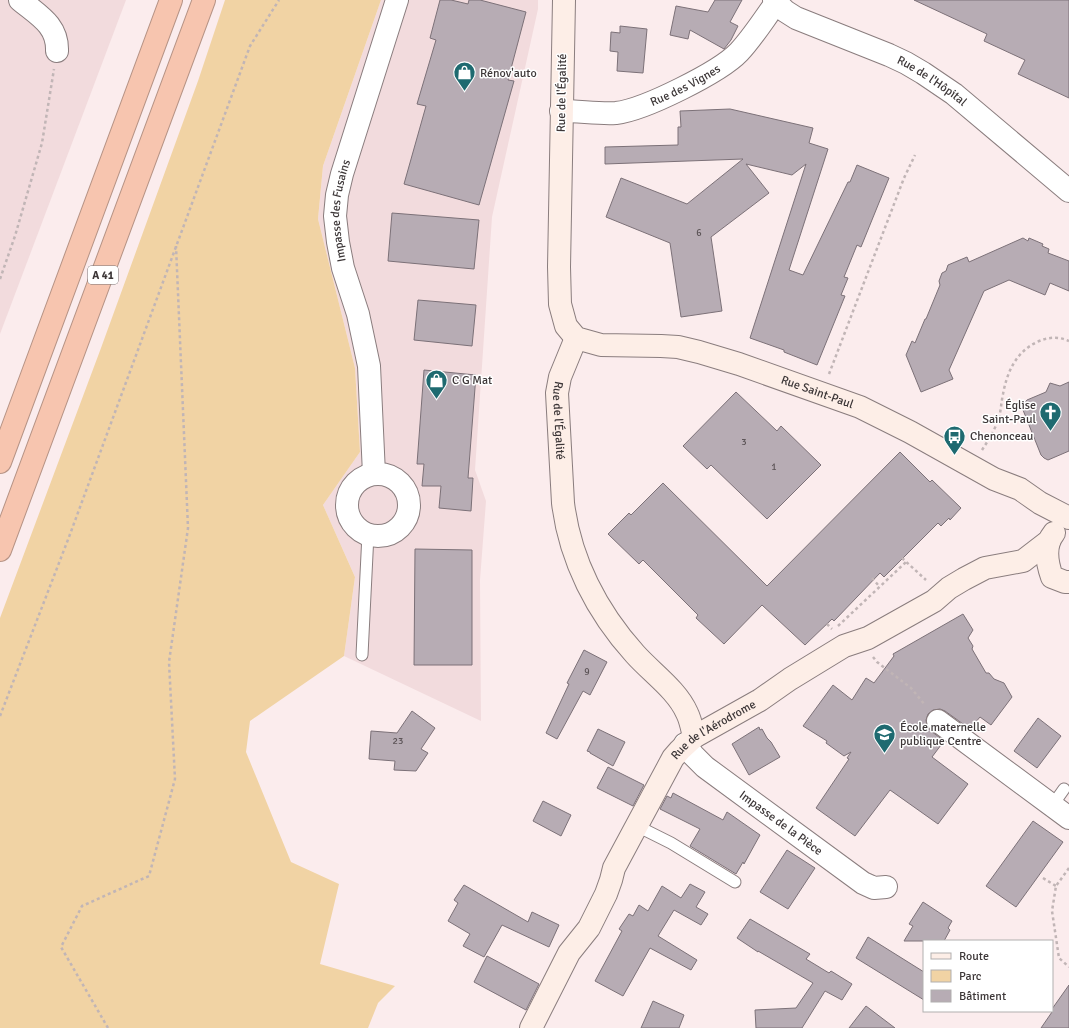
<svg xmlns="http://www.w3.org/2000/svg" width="1069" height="1028" font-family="Signika,sans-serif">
<rect width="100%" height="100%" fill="#fbeced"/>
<g fill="#f2dbdd">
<polygon points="0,0 126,0 0,334"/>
<polygon points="381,0 538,0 538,9 492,217 475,470 486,501 480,580 481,721 344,656 355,577 323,505 360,452 355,368 318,219 323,166"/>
</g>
<polygon fill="#f1d3a4" points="225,0 381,0 323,166 318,219 355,368 360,452 323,505 355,577 344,656 250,721 246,752 291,862 339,884 320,964 395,986 378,1003 368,1028 0,1028 0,618 101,348 198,81"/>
<g fill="#b7acb4" stroke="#7c7178">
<polygon points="440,0 451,0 468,4 469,0 480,0 526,12 508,80 514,81 479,205 404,184 426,106 417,104 436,40 430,38"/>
<polygon points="715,0 742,0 730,22 738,26 731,40 724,49 690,30 688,39 670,35 676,6 708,12"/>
<polygon points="914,0 1069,0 1069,98 1018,74 1025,60 984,41 987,34"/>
<polygon points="620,26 647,29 643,73 617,71 618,52 610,51 611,32 620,33"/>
<polygon points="730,109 813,128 809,143 828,149 789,270 803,275 848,182 850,182 857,165 889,178 861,247 857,245 844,277 848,278 841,295 845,296 817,365 784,352 784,350 750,338 806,164 792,175 746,164 769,193 711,237 722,311 681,317 670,243 606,217 621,178 687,204 743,159 605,164 605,147 678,145 678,127 681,127 680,111"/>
<polygon points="392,213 479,220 474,269 388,261"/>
<polygon points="1023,238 1028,241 1029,238 1043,244 1042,246 1049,249 1048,253 1069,261 1069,291 1050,283 1045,295 1009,280 984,291 949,370 953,379 921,392 906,355 912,341 915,343 925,319 926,319 940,285 939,281 942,273 946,271 948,265 967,257 969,262"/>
<polygon points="418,300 476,305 472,346 414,340"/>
<polygon points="424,370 476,375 468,478 473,478 471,511 439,508 441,486 422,486 424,464 417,464"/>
<polygon points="1069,382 1069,451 1048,460 1044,458 1041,455 1023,410 1023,405 1027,400 1046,392 1050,383 1060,386"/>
<polygon points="736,392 777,431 781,426 821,465 767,519 711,465 707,469 683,446"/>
<polygon points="900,452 930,482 932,480 961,508 950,520 949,518 941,526 938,523 884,577 880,573 834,621 832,619 805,645 762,605 724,644 696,618 698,615 643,560 639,564 608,534 629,513 631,515 663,483 767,586"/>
<polygon points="415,549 472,550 472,665 414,665"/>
<polygon points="963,614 973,630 968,638 973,646 972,649 986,673 989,673 994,679 1004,683 1012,697 991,725 980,717 970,729 945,711 940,709 933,710 928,714 926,720 927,726 931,731 944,741 932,757 968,784 938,824 890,790 855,836 816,808 849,759 847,758 851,752 844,756 826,743 827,741 803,726 833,685 852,700 866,678 874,683 894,656 893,654"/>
<polygon points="584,650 607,662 590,695 583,691 557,739 546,733 569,684 567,683"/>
<polygon points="412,711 435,728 421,749 428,753 416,771 394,770 395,761 369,759 371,731 397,733"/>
<polygon points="1038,718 1061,736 1037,768 1014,751"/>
<polygon points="759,727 760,730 762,729 767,738 771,742 780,757 749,775 732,744"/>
<polygon points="598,729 625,742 613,766 590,753 590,752 587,751"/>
<polygon points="608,767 644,785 633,806 597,788"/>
<polygon points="673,793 723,820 727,812 760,835 744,864 743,862 736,874 690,846 700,829 660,809 667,796 671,798"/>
<polygon points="543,801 571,815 561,836 533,821"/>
<polygon points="1033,821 1063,842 1016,907 986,886"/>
<polygon points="787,850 815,868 788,909 760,892"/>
<polygon points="690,884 705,892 696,907 708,914 701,925 674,910 658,936 697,960 691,970 650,948 623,996 595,981 622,931 619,929 629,914 633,916 639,905 648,911 662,886 681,898"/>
<polygon points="464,885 528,922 532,912 559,925 549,947 502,925 484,957 463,946 470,934 448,921 458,903 454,900"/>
<polygon points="923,902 952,921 948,928 950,930 944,941 904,941 913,926 909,924"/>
<polygon points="750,919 810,954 806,959 829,973 831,971 852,984 842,1000 825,991 802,1028 756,1028 755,1010 796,1008 813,983 758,951 758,952 737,938"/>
<polygon points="868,937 924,972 924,1000 856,958"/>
<polygon points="487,956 539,984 526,1010 474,982"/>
<polygon points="1069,985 1069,1028 1041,1028 1052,1012 1052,1009"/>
<polygon points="653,1001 684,1015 679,1028 641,1028"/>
<polygon points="866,1006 895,1028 849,1028"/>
</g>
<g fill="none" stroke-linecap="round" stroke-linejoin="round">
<defs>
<g id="lane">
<polyline points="362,655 368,534"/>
<polyline points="1052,806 1064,789"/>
<polyline points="637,826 671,843 735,882"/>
</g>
<g id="street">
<path d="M 20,0 C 38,15 58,25 57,51"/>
<path id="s1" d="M 774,0 L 785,11 L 796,18 L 889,55 L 906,63 L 923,73 L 954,94 L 1069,191"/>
<path id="s2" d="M 561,111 C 580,111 598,114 616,113 C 644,110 720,72 739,52 C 753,37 764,19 776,3"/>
<path id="s3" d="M 374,474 L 369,366 L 358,314 L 343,268 L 338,242 L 335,216 L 337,195 L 342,174 L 397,0"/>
<circle cx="378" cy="505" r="31"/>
<polyline points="938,721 1069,818"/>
<path id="s4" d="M 685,744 L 693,755 L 705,767 L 863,883 L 874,888 L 886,887"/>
</g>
<g id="secondary">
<path id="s5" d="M 564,0 L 559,267 L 560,304 L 566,326 L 576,338 L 601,345 L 661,346 L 678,347 L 699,352 L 739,364 L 860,407 L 910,432 L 994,479 L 1020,489 L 1040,503 L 1069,518"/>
<path id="s6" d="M 576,338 L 560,377 L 557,393 L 563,503 C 570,560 597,612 635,654 C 652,673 677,690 687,713 C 691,721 692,729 694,737"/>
<path d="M 1054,533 C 1044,545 1047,563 1052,577 L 1065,582 L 1069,582"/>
<path id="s7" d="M 531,1028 L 569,953 L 589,928 L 606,894 L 611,880 L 614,868 L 673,758 L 680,750 L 694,737 L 760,700 L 790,679 L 844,646 L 868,638 L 934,601 L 949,588 L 964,579 L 985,568 L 1023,561 L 1049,541"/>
</g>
<g id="highway">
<polyline points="0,462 171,0"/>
<polyline points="0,550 204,0"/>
</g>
</defs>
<use href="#lane" stroke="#8a7d7e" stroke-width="13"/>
<use href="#street" stroke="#8a7d7e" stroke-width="24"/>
<use href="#secondary" stroke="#8a7d7e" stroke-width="24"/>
<use href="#highway" stroke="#b69385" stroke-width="24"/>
<g stroke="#c1b5b6" stroke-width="2.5" stroke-dasharray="3 3" stroke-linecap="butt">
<polyline points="0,279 15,236 42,143 54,69"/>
<polyline points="829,374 904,178 915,155"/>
<path d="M 982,450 C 988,441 994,431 998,421 C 1001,412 1001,403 1003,394 C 1007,372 1016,352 1037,342 C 1048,337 1058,336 1069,341"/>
<polyline points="902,558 926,580"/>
<polyline points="872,578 879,586"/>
<polyline points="827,624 832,629"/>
<polyline points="838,626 906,562"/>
<polyline points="873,657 877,662 911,688 925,705"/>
<polyline points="0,716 69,537 250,46 279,0"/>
<polyline points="1069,868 1056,886 1052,911 1059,958 1069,967"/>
<polyline points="1043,878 1056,886"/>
<polyline points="108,1028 61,947 82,906 149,876 175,779 169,662 188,528 176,246"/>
</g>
<use href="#lane" stroke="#fff" stroke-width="11"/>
<use href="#street" stroke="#fff" stroke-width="22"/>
<use href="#secondary" stroke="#fdeee7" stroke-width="22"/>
<use href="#highway" stroke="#f7c5af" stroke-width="22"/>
</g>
<defs>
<symbol id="shop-pin" viewBox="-11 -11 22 30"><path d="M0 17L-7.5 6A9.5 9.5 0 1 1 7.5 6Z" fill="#1e6a70" stroke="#fff"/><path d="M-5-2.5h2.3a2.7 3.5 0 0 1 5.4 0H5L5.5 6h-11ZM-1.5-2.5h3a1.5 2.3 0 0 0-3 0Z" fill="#fff"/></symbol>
<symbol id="church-pin" viewBox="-11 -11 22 30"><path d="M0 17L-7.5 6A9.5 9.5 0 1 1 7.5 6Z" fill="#1e6a70" stroke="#fff"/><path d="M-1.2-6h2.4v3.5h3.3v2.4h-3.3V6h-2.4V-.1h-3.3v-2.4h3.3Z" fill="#fff"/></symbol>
<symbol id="bus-pin" viewBox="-11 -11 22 30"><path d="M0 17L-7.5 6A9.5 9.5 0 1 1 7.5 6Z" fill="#1e6a70" stroke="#fff"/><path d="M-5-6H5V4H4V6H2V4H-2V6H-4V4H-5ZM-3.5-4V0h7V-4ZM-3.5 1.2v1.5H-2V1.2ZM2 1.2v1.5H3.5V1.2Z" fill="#fff"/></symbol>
<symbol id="school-pin" viewBox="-11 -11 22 30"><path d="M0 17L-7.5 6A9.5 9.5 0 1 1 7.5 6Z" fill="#1e6a70" stroke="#fff"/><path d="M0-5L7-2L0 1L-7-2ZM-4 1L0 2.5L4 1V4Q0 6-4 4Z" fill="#fff"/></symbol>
</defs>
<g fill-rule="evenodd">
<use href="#shop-pin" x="452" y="60" width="25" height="34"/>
<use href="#shop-pin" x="424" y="368" width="25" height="34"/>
<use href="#church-pin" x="1038" y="400" width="25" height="34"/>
<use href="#bus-pin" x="942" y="424" width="25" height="34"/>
<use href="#school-pin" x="872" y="722" width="25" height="34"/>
</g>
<g text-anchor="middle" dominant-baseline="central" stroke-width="3" stroke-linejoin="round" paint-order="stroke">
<g font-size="10" fill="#5c5457">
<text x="699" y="233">6</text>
<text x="744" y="442">3</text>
<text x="774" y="467">1</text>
<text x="587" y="672">9</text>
<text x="398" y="741">23</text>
</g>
<rect fill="#fff" stroke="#777374" stroke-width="1" x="88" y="266" width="30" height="18" rx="3"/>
<g font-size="11" font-weight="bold" fill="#3d3738">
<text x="103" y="275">A 41</text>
</g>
<g font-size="12" fill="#3d3738" stroke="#fff" text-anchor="start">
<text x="480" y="73">Rénov'auto</text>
<text x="452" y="380">C G Mat</text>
<text x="1036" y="405" text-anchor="end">Église<tspan x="1036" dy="14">Saint-Paul</tspan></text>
<text x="970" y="436">Chenonceau</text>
<text x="900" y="727">École maternelle<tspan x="900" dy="14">publique Centre</tspan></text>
</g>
<g font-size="12" fill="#3d3738" stroke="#fff">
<text stroke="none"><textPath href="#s1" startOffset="179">Rue de l'Hôpital</textPath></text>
<text stroke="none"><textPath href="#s2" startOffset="130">Rue des Vignes</textPath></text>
<text transform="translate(562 93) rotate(-89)">Rue de l'Égalité</text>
<text stroke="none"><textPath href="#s3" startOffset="268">Impasse des Fusains</textPath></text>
<text stroke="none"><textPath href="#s5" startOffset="592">Rue Saint-Paul</textPath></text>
<text stroke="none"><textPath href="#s6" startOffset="86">Rue de l'Égalité</textPath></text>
<text stroke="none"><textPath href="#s7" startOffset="356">Rue de l'Aérodrome</textPath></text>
<text stroke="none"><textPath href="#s4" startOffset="125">Impasse de la Pièce</textPath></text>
</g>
</g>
<rect x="923" y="940" width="130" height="72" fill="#ffffff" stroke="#b1afaf"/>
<rect x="931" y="953" width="20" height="6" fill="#fdeee7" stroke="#b1afaf"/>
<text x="959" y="960" font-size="12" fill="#3d3738">Route</text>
<rect x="931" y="970" width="20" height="12" fill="#f1d3a4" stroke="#b1afaf"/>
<text x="959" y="980" font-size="12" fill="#3d3738">Parc</text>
<rect x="931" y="990" width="20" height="12" fill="#b7acb4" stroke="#b1afaf"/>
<text x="959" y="1000" font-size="12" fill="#3d3738">Bâtiment</text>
</svg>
